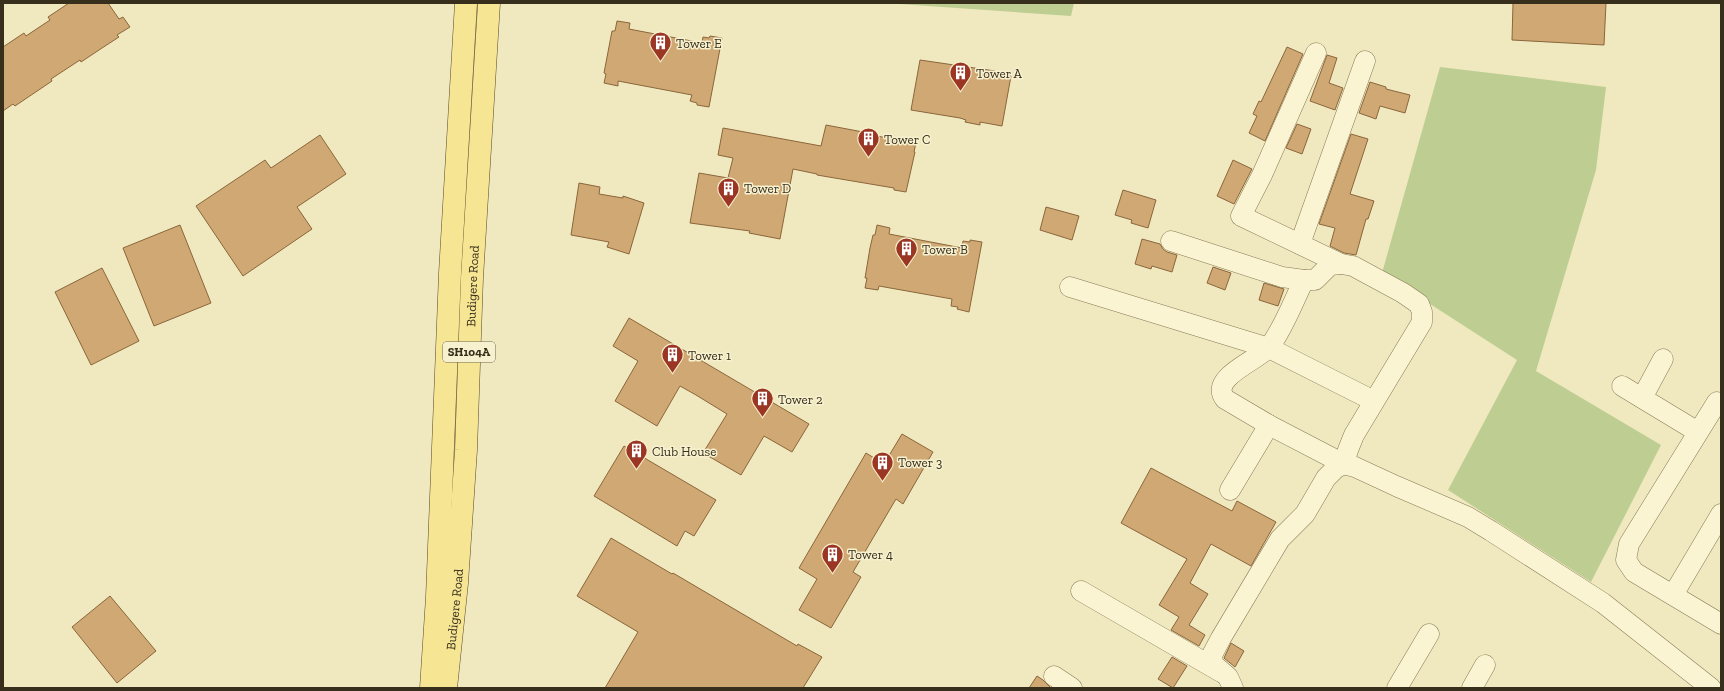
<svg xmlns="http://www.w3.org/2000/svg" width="1724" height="691" font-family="'Zilla Slab',serif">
<rect width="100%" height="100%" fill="#f0e9bf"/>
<g fill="#bece93">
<polygon points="885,3 1074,3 1071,16"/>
<polygon points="1440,67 1606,87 1596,170 1536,371 1661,445 1591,582 1448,490 1517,360 1382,273"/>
</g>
<g fill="#d0a873" stroke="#8a663b">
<polygon points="69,3 108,3 119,19 123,17 130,27 117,35 119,37 102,48 81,62 80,60 51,79 52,81 15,106 13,104 3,111 3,47 24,33 26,36 50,20 48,17"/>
<polygon points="1513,3 1606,3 1604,45 1512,40"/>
<polygon points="617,21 630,23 629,29 702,43 703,37 709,38 710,36 722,38 709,107 697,105 697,103 690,101 692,95 618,81 618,86 604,83 606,74 604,73 612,31 615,31"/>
<polygon points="1287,47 1303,54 1265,141 1249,133 1257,116 1253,114 1259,101 1261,102"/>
<polygon points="1327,55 1337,58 1329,83 1343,88 1335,110 1310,101"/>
<polygon points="920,60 995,71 995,73 1011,76 1002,126 980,122 980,125 965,122 966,120 960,118 911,110"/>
<polygon points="1370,82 1386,87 1386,89 1410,95 1405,113 1380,106 1376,119 1359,113"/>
<polygon points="1297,124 1311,129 1302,154 1286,148"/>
<polygon points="826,125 863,132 863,133 882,137 916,142 914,152 915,152 906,192 894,190 894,188 817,175 817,174 793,169 780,239 749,233 750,231 690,223 699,173 728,178 733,158 718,155 723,128 821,146"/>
<polygon points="1351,134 1368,139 1350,194 1374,201 1368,219 1366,219 1356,255 1344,253 1330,246 1335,228 1319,224"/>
<polygon points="320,135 346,174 297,207 312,229 243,276 196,206 265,160 271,168"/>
<polygon points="1233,160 1252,169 1234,204 1217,196"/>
<polygon points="579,183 600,187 599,194 623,198 623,196 644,203 629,254 607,247 609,242 571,235"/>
<polygon points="1123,190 1156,200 1148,228 1131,223 1132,220 1115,215"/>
<polygon points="1046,207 1079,216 1072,240 1040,230"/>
<polygon points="180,225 211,303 154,326 123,248"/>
<polygon points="877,225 890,228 889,234 962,248 963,241 970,242 970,240 982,242 969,312 957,309 958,307 951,306 952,299 879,286 878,290 865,288 867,278 865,278 870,248 873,235 875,235"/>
<polygon points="1142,239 1160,244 1163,249 1167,252 1177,255 1172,272 1152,266 1151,269 1135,264"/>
<polygon points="1213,267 1231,273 1225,290 1207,283"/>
<polygon points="102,268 139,341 91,365 55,292"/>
<polygon points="1264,283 1284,289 1278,306 1259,300"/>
<polygon points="629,318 809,424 792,452 764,436 741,475 703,453 727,414 696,395 680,386 657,426 615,401 638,361 613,346"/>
<polygon points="902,434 933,452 903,504 896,499 853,572 861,577 831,628 799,610 817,579 799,568 866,453 884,464"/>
<polygon points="624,446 716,500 694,536 685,531 677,546 594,496"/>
<polygon points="1151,468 1232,511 1237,501 1276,522 1251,566 1211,544 1190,583 1208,594 1189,625 1205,635 1199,646 1171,630 1179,617 1159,605 1187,559 1121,523"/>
<polygon points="611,538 672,574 673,573 797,646 798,644 822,657 803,688 605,688 638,632 577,596"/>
<polygon points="110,596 156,651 117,683 72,627"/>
<polygon points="1231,643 1244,651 1235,667 1224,658"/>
<polygon points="1172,657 1187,666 1173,688 1158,679"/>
<polygon points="1037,676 1043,680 1051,688 1029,688"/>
</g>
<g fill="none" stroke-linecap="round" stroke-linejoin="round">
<defs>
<g id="minor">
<polyline points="1316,53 1262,175 1241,216 1341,264"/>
<polyline points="1171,241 1282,277 1304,280 1315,280 1330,265 1341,264 1353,266 1403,293 1419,304 1422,312 1422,322 1354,435 1348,450 1344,464"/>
<polyline points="1300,244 1365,61"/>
<path d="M 1304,280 C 1293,302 1284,327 1270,346 C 1260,360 1208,377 1225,399 L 1269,425 L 1344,464 L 1355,467 L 1396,486 L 1468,517 L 1491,531 L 1603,603 L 1711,688"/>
<polyline points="1070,287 1269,348 1374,401"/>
<polyline points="1622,386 1698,432"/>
<polyline points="1642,398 1663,359"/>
<polyline points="1717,402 1629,544 1626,560 1634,572 1721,624"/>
<polyline points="1230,490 1269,425"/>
<polyline points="1081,591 1221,672"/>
<polyline points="1673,595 1721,514"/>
<polyline points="1054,676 1072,688"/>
<polyline points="1233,688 1228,677 1213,664 1212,655 1221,638 1280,539 1305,514 1326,478 1336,468 1344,464"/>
<polyline points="1397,688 1429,634"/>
<polyline points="1472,688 1485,665"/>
</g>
<g id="major">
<polyline points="431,688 437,597 450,273 466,3"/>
<path id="s1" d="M 446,688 L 457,583 L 466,450 L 472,278 L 489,3"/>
</g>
</defs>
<use href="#minor" stroke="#897956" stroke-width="21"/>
<use href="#major" stroke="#57462b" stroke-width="23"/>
<use href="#minor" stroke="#faf4d3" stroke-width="20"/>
<use href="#major" stroke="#f6e694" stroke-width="22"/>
</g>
<defs>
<symbol id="building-pin" viewBox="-11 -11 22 30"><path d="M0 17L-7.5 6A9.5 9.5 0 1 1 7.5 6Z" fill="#9b3524" stroke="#f7f1cf"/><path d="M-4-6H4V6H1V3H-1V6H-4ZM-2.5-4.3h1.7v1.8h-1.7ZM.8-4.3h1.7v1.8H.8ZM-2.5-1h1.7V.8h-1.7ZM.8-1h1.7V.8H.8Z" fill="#fff"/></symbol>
</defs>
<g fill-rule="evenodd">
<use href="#building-pin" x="648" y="30" width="25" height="34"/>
<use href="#building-pin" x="948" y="60" width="25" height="34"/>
<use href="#building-pin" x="856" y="126" width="25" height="34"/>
<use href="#building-pin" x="716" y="176" width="25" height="34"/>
<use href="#building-pin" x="894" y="236" width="25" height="34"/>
<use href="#building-pin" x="660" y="342" width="25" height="34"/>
<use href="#building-pin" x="750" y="386" width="25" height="34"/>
<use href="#building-pin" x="624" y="438" width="25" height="34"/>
<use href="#building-pin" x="870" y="450" width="25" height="34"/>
<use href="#building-pin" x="820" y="542" width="25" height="34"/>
</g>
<g text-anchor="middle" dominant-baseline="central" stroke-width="3" stroke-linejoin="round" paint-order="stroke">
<rect fill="#f7f1cf" stroke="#716852" stroke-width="1" x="443" y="342" width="52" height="20" rx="3"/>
<g font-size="12" font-weight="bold" fill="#382e1c">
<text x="469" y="352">SH104A</text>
</g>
<g font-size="13" fill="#382e1c" stroke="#f7f1cf" text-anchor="start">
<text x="676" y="43">Tower E</text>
<text x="976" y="73">Tower A</text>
<text x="884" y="139">Tower C</text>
<text x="744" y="188">Tower D</text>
<text x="922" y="249">Tower B</text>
<text x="688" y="355">Tower 1</text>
<text x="778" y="399">Tower 2</text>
<text x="652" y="451">Club House</text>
<text x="898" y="462">Tower 3</text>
<text x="848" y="554">Tower 4</text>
</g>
<g font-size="13" fill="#382e1c" stroke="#f7f1cf">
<text stroke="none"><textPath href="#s1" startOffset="403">Budigere Road</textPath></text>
<text stroke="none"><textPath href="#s1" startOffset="79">Budigere Road</textPath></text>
</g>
</g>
<rect width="1724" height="691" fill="none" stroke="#382e1c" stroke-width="8"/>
</svg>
